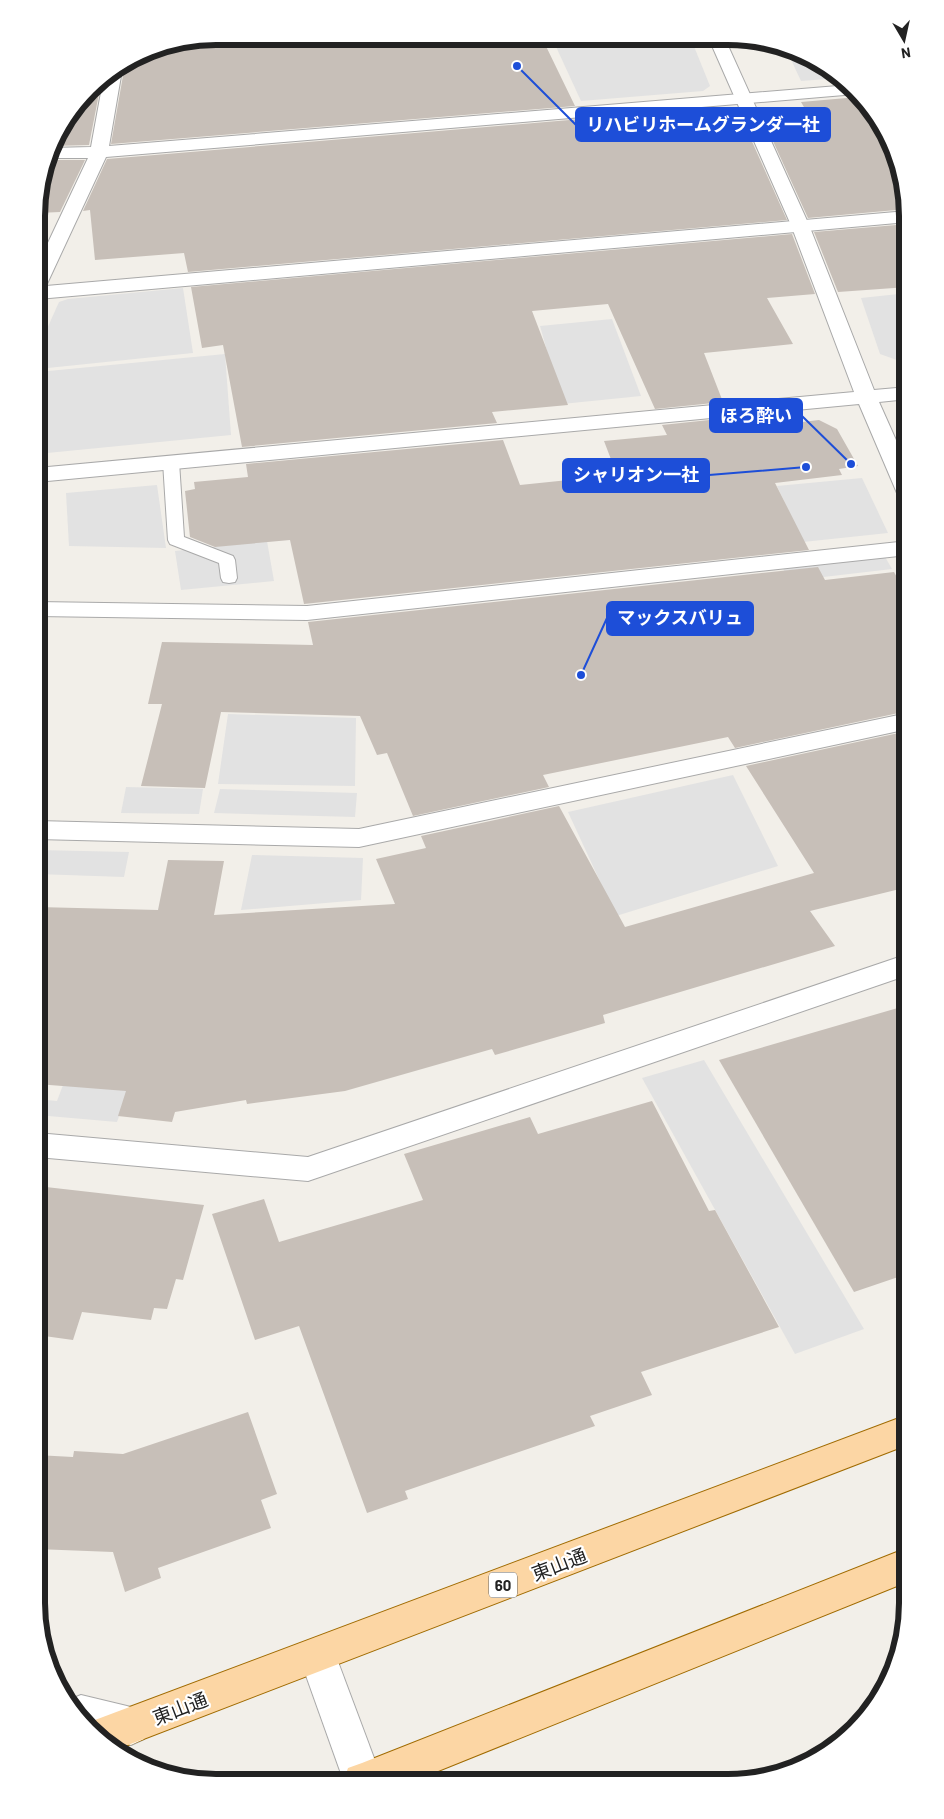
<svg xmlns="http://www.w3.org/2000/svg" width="944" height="1819" font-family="Barlow,'Noto Sans JP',sans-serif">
<rect width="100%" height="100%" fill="#f2efe9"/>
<g fill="#e2e2e2">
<polygon points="552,38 691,39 710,86 703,91 581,101"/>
<polygon points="787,51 840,78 801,81"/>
<polygon points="183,288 193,353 38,369 38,349 59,302 68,299"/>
<polygon points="908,293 908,364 880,354 861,298"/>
<polygon points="612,319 641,396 562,404 540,326"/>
<polygon points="225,354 231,435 37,454 38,372"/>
<polygon points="862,478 888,533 803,542 777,486"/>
<polygon points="157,485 166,548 69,546 66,493"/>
<polygon points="267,541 274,581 181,590 175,551"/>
<polygon points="884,555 892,569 789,581 782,566"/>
<polygon points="228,714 356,718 355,786 218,784"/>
<polygon points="733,775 778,866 616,916 568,812"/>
<polygon points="126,787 203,789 199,814 121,813"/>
<polygon points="220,789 357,793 355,817 214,813"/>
<polygon points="37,850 129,852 124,877 37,874"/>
<polygon points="252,855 363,858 361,900 241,910"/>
<polygon points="99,989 162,995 117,1122 37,1115 37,1099 57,1101"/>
<polygon points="704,1060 864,1329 795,1354 642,1078"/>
</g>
<g fill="#c7bfb8">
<polygon points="216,36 542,38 575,106 111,144 124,70 121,66 147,50"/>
<polygon points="102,78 89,145 52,146 55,136 97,81"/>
<polygon points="858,97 898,158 907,209 808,218 762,117 808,114 801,102"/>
<polygon points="635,118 639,125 742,119 787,220 188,272 184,253 95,260 90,210 83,211 107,159 581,119 583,123"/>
<polygon points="48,160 85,160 60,212 38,213 38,193"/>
<polygon points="908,224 908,287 838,292 814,232"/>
<polygon points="792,234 815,294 767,298 793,344 704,353 723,402 655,409 608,304 532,311 568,405 492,412 497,423 242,447 223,345 202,348 191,287"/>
<polygon points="728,418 733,430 819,420 837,429 858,466 839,469 842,475 775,483 809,550 304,604 290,540 215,547 190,537 185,491 195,489 194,482 248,477 246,464 503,440 520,485 617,475 604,441 667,435 662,425"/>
<polygon points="818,567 825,580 894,572 908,597 908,711 735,748 728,737 543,775 549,787 413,816 387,753 377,755 360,716 221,712 205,788 141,786 162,704 148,704 162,642 313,645 308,622"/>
<polygon points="908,731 908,887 810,911 835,946 603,1015 605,1023 495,1055 492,1049 345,1091 247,1104 246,1100 175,1112 172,1122 118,1116 126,1091 37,1084 37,907 158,910 168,860 224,861 214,915 395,904 376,859 426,848 421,836 559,806 625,927 814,873 746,766"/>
<polygon points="908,1005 907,1274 854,1292 719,1060"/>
<polygon points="652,1101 709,1211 715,1210 779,1327 641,1372 652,1395 590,1416 595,1426 405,1491 408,1499 367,1513 299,1326 255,1340 212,1214 264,1199 279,1242 423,1200 404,1154 530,1117 538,1134"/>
<polygon points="37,1186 204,1205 183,1280 176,1279 167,1309 154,1308 151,1320 82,1312 73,1340 37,1335"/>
<polygon points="248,1412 277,1494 261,1500 271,1528 158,1568 161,1578 125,1592 113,1552 36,1549 36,1455 73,1457 74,1451 123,1454"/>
</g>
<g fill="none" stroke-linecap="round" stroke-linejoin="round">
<defs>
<polygon id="service" points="171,457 177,459 179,462 184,537 233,556 235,560 237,578 235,582 229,583 223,582 221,578 219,563 170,544 168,540 163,462 165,459"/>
<g id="minor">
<polygon points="120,67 122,70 109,146 850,85 856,94 106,157 46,286 907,211 908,222 38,299 38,264 88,158 48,158 51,148 91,147 104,76"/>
<polygon points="908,541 908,555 307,620 37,616 37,602 307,606"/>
<polygon points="908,713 908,729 359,847 37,839 37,821 359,829"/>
<polygon points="908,954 908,975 308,1181 37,1157 37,1133 308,1157"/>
<polygon points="318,1638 331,1643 383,1782 344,1782 299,1656 305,1643"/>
</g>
<g id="tertiary">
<polygon points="709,39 725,39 809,225 874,390 908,387 908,399 879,402 908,467 908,500 900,498 897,493 859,404 37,482 37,468 854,392 791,225"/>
<polygon points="81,1695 131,1707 144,1713 150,1726 144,1739 131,1745 96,1737 71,1699"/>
</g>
<g id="primary">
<polygon points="907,1415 907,1445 115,1750 98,1738 87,1723"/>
<polygon points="907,1548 907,1582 411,1782 343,1782 348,1768 362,1763"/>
</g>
</defs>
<use href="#service" stroke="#a9a9a9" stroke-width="2"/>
<use href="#minor" stroke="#a9a9a9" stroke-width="2"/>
<use href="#tertiary" stroke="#a9a9a9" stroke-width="2"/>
<use href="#primary" stroke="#a06b00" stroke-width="2"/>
<use href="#service" fill="#fff" fill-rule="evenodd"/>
<use href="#minor" fill="#fff" fill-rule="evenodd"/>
<use href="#tertiary" fill="#fff" fill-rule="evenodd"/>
<use href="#primary" fill="#fcd6a4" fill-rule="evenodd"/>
</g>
<g text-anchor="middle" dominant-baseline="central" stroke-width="4.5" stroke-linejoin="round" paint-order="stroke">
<rect fill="#fff" stroke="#646464" stroke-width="1" x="489" y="1572.5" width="28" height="25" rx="4"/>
<g font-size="15" font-weight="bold" fill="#222">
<text x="503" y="1585">60</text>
</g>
<g font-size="19" fill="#222" stroke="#fff">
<text transform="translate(559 1564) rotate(-21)">東山通</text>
<text transform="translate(180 1708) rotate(-21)">東山通</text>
</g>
</g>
<path d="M0 0H944V1819H0ZM216 45H728A171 171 0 0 1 899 216V1603A171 171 0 0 1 728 1774H216A171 171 0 0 1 45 1603V216A171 171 0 0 1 216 45Z" fill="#fff" fill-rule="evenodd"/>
<path fill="none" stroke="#222" stroke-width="6" d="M216 45H728A171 171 0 0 1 899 216V1603A171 171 0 0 1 728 1774H216A171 171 0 0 1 45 1603V216A171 171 0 0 1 216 45Z"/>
<path fill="none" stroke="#1d4ed8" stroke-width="2" d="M517 66L576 125M851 464L802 416M806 467L709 475M581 675L607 618"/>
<g fill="#1d4ed8" stroke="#fff" stroke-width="2">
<circle cx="517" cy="66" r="5"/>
<circle cx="851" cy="464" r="5"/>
<circle cx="806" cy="467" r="5"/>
<circle cx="581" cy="675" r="5"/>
</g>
<g fill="#1d4ed8" stroke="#1d4ed8" stroke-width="2">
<rect x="576" y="108" width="254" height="33" rx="5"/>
<rect x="710" y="399" width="92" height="33" rx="5"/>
<rect x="563" y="459" width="146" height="33" rx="5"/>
<rect x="607" y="602" width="146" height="33" rx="5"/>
</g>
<g font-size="18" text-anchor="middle" font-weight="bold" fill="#fff">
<text x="703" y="131">リハビリホームグランダ一社</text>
<text x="756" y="422">ほろ酔い</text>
<text x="636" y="481">シャリオン一社</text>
<text x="680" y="624">マックスバリュ</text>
</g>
<g transform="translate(904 40) rotate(171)" stroke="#ffffff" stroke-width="4" paint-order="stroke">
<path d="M0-4L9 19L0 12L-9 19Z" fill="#222222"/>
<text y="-8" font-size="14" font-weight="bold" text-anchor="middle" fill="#222222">N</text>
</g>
</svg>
